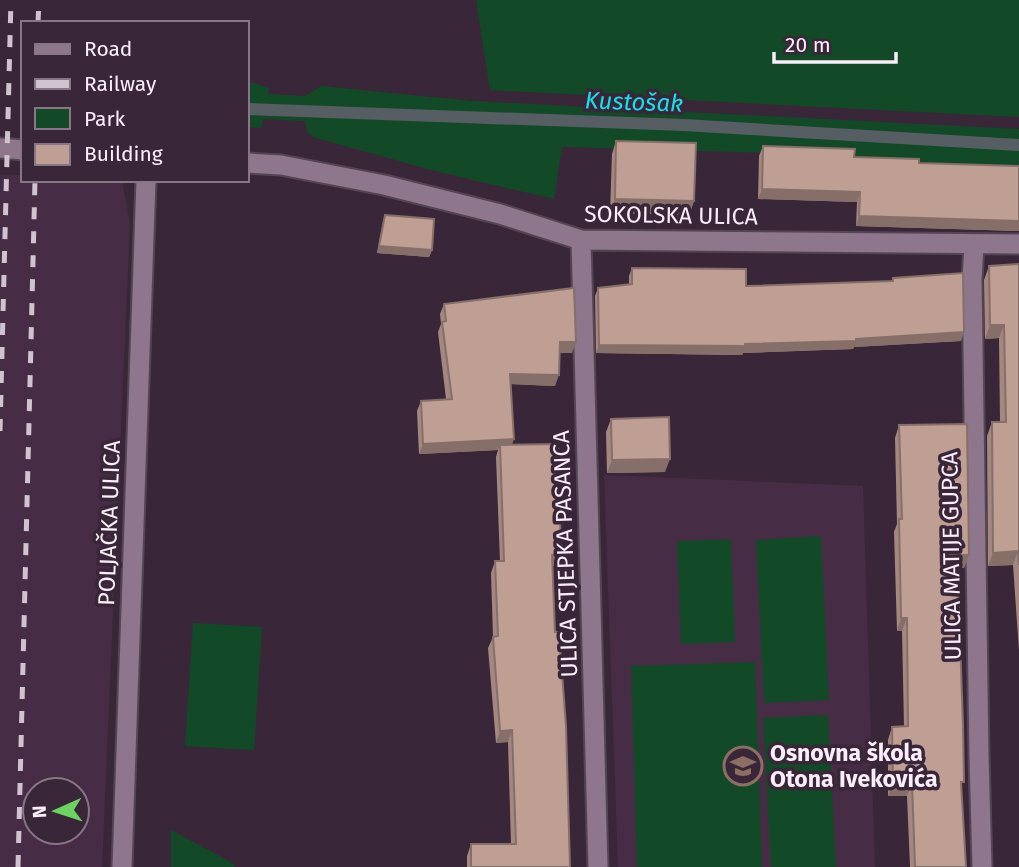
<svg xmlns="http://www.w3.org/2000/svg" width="1019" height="867" font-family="'Fira Sans',sans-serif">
<rect width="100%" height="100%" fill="#3a2639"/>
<g fill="#462d45" fill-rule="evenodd">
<path d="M 0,175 L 23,175 L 23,180 L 122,180 L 130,223 L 102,867 L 0,867 ZM 35,790 L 77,790 L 77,832 L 35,832 Z"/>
<polygon points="604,475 863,486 875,867 618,867"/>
</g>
<g fill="#124a27">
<polygon points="476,0 1019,0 1019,117 490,90"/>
<polygon points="247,81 269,88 268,94 305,96 321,86 472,101 1019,129 1019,168 875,160 843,155 562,147 554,199 431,170 313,137 307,131 305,121 263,119 261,128 247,127"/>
<polygon points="821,536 829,700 764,703 756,540"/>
<polygon points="731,539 735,642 681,644 677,541"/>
<polygon points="193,623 262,627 254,750 185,746"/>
<polygon points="755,662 762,867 637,867 631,666"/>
<polygon points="828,715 836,867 771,867 763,718"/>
<polygon points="171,830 234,864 234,867 171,867"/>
</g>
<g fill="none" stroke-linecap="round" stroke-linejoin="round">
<polyline stroke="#565e63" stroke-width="12" points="247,109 684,125 1019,145"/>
<defs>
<g id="minor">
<polyline points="581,240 598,867"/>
<polyline points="974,245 972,279 979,757 982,867"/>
<polyline points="122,867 146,180"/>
</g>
<g id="tertiary">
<polyline points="0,148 23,150"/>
<polyline points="247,163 281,165 384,185 500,214 581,240 1019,244"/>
</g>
</defs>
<use href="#minor" stroke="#554554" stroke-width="23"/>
<use href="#tertiary" stroke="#554554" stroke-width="23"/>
<use href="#minor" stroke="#8e768c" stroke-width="19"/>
<use href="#tertiary" stroke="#8e768c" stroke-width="19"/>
<g stroke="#d0c2cf" stroke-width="5" stroke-dasharray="12 12" stroke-linecap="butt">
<polyline points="38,23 39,0"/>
<polyline points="0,431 11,0"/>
<polyline points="18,867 35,180"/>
</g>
</g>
<g fill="#a4887f">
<polygon points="616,141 694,201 689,215 610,213 612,154"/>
<polygon points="763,146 854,157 919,163 1019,166 1019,231 856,226 857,202 758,199 759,156"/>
<polygon points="385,215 432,250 429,257 377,253 383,222"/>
<polygon points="1019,264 1019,651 1013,565 988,566 987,436 992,422 1000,422 999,338 985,339 984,280 989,266"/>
<polygon points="632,268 746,286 891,281 893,278 961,341 854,347 853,349 743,353 742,355 596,353 595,296 598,288 629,284 629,276"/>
<polygon points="444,304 572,353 560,353 555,386 511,384 514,439 511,445 561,554 557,566 553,566 555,632 570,867 467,867 467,856 471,844 511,844 508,742 496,743 488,648 493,637 491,573 495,561 500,561 496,457 498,450 419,454 417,411 421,401 446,399 438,332 441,324 440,314"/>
<polygon points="611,419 665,472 607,473 606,432"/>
<polygon points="899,425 969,555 964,568 957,568 961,788 966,867 910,867 907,796 888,796 888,740 892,727 904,726 902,631 897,631 894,532 897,524 895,438"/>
</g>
<g fill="#866f68">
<polygon points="762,189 860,192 857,202 758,199"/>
<polygon points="615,199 694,201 689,215 610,213"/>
<polygon points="859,216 1019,221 1019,231 856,226"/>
<polygon points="379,246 432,250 429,257 377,253"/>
<polygon points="990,325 1004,325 999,338 985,339"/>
<polygon points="964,332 961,341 854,347 853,349 743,353 742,355 596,353 599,345 745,344"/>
<polygon points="560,342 576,342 572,353 556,353"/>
<polygon points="510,374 559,375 555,386 506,384"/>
<polygon points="514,439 510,450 500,445 498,450 419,454 423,444"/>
<polygon points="670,459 665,472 607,473 612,460"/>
<polygon points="1018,551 1013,565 988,566 993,553"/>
<polygon points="561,554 557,566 548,566 552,555"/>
<polygon points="957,555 969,555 964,568 952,568"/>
<polygon points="901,618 907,618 902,631 897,631"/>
<polygon points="512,730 508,742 496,743 500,731"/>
<polygon points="893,783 912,783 907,796 888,796"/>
</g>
<g fill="#bf9e94" stroke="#866f68" stroke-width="2">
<polygon points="616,141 696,143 694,201 615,199"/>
<polygon points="763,146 855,149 854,157 919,159 919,163 1019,166 1019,221 859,216 860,192 762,189"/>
<polygon points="385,215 434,219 432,250 379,246"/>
<polygon points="1019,264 1019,565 1018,551 993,553 992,422 1006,422 1004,325 990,325 989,266"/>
<polygon points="632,268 746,269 746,286 893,281 893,278 963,273 964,332 856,339 856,341 745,344 745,346 599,345 598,288 632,284"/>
<polygon points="574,288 576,342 560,342 559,375 510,374 514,439 423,444 421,401 452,399 442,322 446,321 444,304"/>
<polygon points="669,417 670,459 612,460 611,419"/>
<polygon points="967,424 969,555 957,555 963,725 964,782 961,782 966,867 915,867 912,783 893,783 892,727 908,726 907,618 901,618 899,519 902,519 899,425"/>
<polygon points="558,444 561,554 552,555 555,632 559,632 566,726 570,867 471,867 471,844 516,844 512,730 500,731 493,637 498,636 495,561 504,561 500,445"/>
</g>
<defs>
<symbol id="school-ring" viewBox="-11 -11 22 22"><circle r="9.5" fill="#3a2639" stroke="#8d6e63" stroke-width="1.5"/><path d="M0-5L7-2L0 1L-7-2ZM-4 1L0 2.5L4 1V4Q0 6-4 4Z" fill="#8d6e63"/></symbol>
</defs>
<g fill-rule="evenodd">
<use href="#school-ring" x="721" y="744" width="44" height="44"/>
</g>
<g text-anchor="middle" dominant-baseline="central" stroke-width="7" stroke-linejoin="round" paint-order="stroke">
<g font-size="23" fill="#fbeefa" stroke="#3a2639">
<text transform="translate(671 215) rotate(1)">SOKOLSKA ULICA</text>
<text transform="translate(109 523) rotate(-88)">POLJAČKA ULICA</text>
<text transform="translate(565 554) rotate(-92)">ULICA STJEPKA PASANCA</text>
<text transform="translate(951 556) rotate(-91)">ULICA MATIJE GUPCA</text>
</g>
<g font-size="23" font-weight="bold" fill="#fbeefa" stroke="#3a2639" text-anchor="start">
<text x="770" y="753">Osnovna škola<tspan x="770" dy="26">Otona Ivekovića</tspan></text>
</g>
<g font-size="24" font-style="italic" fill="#11e3ee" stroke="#3a2639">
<text transform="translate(634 102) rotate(2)">Kustošak</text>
</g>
</g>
<rect x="21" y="21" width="228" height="161" fill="#3a2639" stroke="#877686" stroke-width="2"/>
<rect x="35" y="44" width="35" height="10" fill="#8e768c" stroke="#877686" stroke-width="2"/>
<text x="84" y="56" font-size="21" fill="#fbeefa">Road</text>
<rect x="35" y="79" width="35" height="10" fill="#d0c2cf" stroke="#877686" stroke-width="2"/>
<text x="84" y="91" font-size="21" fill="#fbeefa">Railway</text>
<rect x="35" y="108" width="35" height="21" fill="#124a27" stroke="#877686" stroke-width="2"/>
<text x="84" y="126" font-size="21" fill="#fbeefa">Park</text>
<rect x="35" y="144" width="35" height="21" fill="#bf9e94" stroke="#877686" stroke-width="2"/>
<text x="84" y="161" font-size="21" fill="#fbeefa">Building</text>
<g transform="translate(56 811) rotate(267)"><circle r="33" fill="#3a2639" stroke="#877686" stroke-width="2"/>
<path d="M0-5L12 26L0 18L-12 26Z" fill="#6cd362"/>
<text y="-10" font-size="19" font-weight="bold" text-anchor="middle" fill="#fbeefa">N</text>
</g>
<path d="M774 52v10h122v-10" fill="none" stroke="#fbeefa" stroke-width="3.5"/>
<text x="785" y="52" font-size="21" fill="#fbeefa" stroke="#3a2639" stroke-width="5" paint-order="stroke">20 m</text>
</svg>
